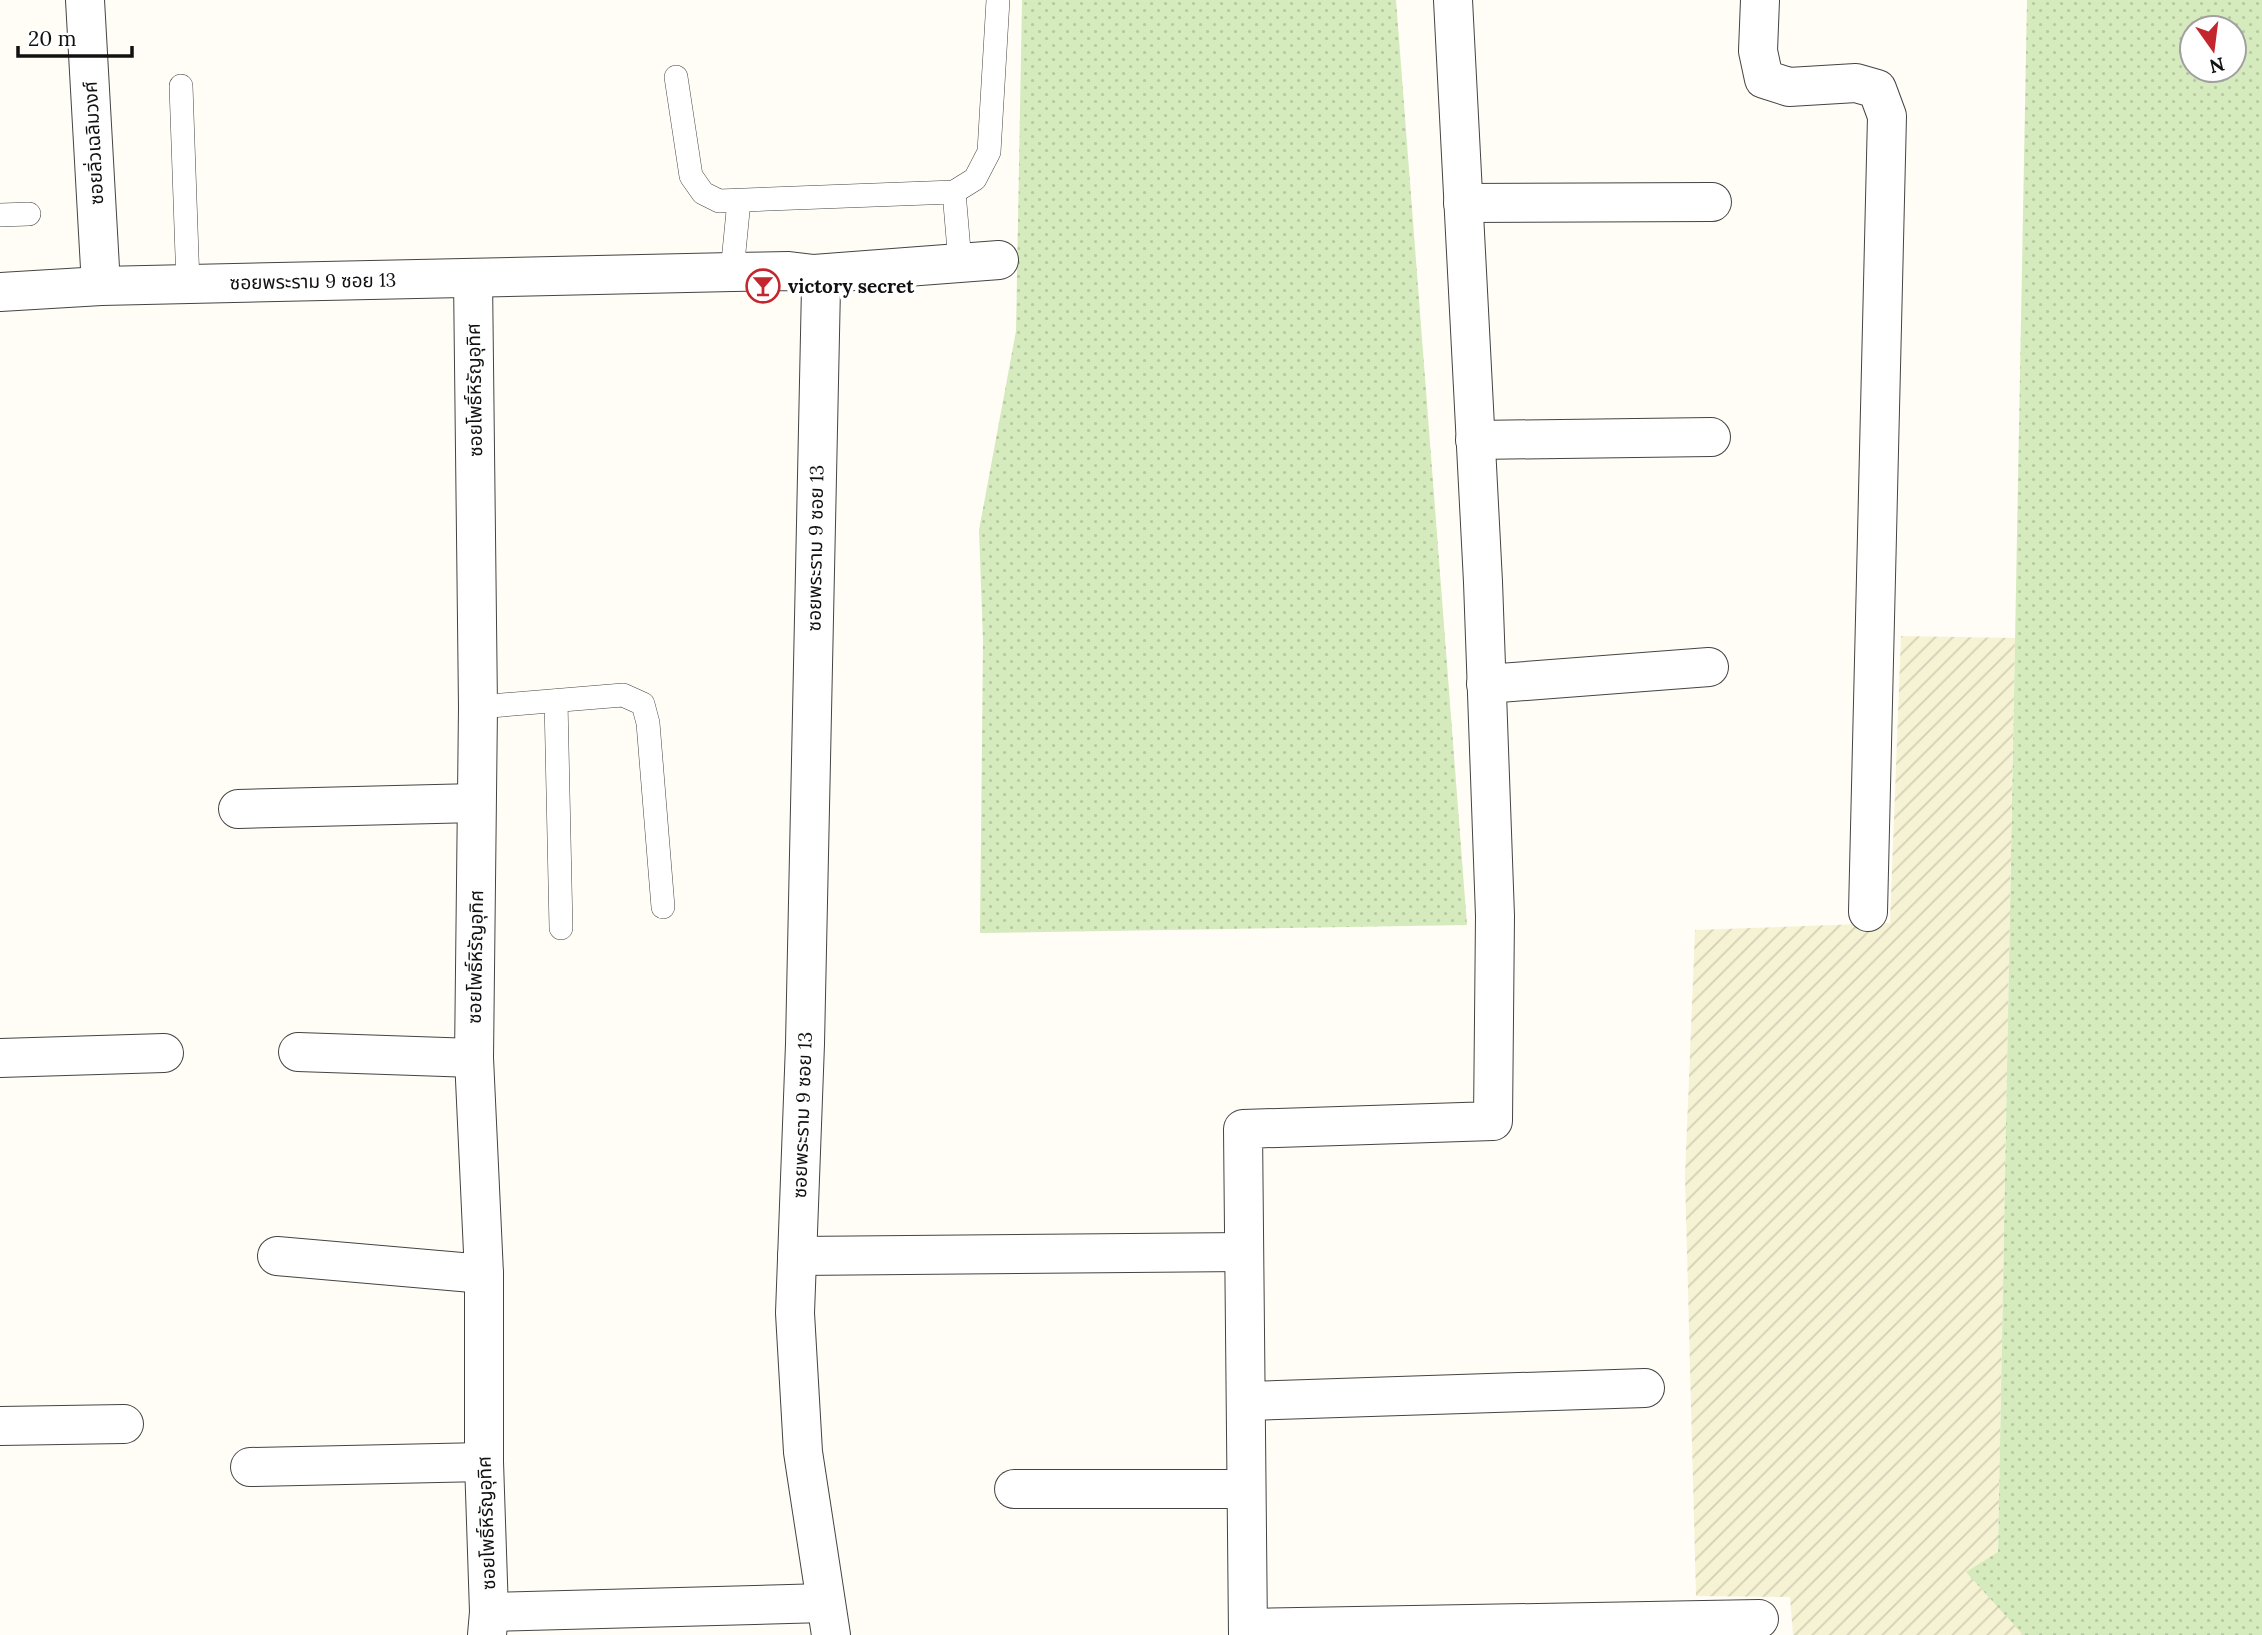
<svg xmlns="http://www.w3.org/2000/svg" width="2262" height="1635" font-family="Lora,'Noto Sans Thai',serif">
<defs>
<pattern id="farmland-furrows" width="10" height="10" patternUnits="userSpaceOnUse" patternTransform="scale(1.75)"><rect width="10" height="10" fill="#f6f3d4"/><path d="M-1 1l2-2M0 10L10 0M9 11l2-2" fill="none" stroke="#d2cfb5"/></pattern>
<pattern id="grass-dots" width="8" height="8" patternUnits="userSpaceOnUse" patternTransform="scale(1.75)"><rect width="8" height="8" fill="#d5ebbd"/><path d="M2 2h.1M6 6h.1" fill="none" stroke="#b6c8a1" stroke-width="1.8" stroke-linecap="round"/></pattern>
</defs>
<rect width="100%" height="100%" fill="#fffdf5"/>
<polygon fill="url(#farmland-furrows)" points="1901,636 2015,638 1998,1553 1967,1572 2023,1635 1793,1635 1790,1597 1696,1596 1685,1176 1695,930 1890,923"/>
<g fill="url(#grass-dots)" fill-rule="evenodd">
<polygon points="1022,0 1396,0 1467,925 980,933 983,641 979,530 1016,331"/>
<path d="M 2027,0 L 2262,0 L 2262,1635 L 2023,1635 L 1966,1572 L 1998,1552 ZM 2234,28 L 2234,70 L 2192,70 L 2192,28 Z"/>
</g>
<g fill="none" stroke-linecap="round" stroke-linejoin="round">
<defs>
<g id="service">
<polyline points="676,77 691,176 703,193 719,201 954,192 975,179 989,152 998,0"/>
<polyline points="181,86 188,284"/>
<polyline points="954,192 960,262"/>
<polyline points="0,215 29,214"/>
<polyline points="732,272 739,201"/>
<polyline points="556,701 561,928"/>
<polyline points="478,707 623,695 643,704 648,723 663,907"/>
</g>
<g id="minor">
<polyline points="85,0 101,286"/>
<polyline points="1760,0 1758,51 1764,79 1789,87 1856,83 1877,89 1887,116 1868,912"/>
<polyline points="1463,203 1712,202"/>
<polyline points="814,274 999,260"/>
<polyline points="473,278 478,707 474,1058 484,1274 484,1462 489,1612 487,1635"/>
<polyline points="0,292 101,286 732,272 789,271 814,274 821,287 805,1044 795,1313 803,1452 831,1635"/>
<polyline points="1475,440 1711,437"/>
<polyline points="1486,684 1709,667"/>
<polyline points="238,809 476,803"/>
<polyline points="298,1052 474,1058"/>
<polyline points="0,1058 164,1053"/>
<polyline points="277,1256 484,1274"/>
<polyline points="797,1256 1244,1252"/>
<polyline points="1246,1401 1645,1388"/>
<polyline points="0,1426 124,1424"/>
<polyline points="250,1467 484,1462"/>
<polyline points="1014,1489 1246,1489"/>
<polyline points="489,1612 825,1603"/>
<polyline points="1248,1628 1759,1619"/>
<polyline points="1248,1635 1243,1129 1493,1121 1495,916 1483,582 1453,0"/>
</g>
</defs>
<use href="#service" stroke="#444" stroke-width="24"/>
<use href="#minor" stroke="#444" stroke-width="40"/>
<use href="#service" stroke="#fff" stroke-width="23"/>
<use href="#minor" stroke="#fff" stroke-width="38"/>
</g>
<defs>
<symbol id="bar-ring" viewBox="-11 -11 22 22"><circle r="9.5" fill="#fff" stroke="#c4262e" stroke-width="1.5"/><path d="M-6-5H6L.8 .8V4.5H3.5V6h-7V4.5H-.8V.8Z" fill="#c4262e"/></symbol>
</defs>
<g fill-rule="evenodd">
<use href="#bar-ring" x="744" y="267" width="38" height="38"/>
</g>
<g text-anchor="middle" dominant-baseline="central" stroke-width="7" stroke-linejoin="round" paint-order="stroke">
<g font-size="19" fill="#111" stroke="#fff">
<text transform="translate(93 143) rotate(-93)">ซอยลิ่วเฉลิมวงศ์</text>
<text transform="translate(313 281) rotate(-1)">ซอยพระราม 9 ซอย 13</text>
<text transform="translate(474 390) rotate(-91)">ซอยโพธิ์หิรัญอุทิศ</text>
<text transform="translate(815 548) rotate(-89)">ซอยพระราม 9 ซอย 13</text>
<text transform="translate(475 957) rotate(-89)">ซอยโพธิ์หิรัญอุทิศ</text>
<text transform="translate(802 1115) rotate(-88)">ซอยพระราม 9 ซอย 13</text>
<text transform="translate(486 1523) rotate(-92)">ซอยโพธิ์หิรัญอุทิศ</text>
</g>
<g font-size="19" font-weight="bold" fill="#111" stroke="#fff" text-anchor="start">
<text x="788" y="286">victory secret</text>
</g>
</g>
<g transform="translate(2213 49) rotate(166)"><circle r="33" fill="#ffffff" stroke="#a0a0a0" stroke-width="2"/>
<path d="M0-5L12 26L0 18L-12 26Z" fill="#c4262e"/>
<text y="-10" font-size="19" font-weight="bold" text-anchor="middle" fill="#111111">N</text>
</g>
<path d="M18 46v10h114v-10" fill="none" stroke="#111111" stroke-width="3.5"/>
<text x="28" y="46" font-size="21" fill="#111111" stroke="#ffffff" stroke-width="5" paint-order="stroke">20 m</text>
</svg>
